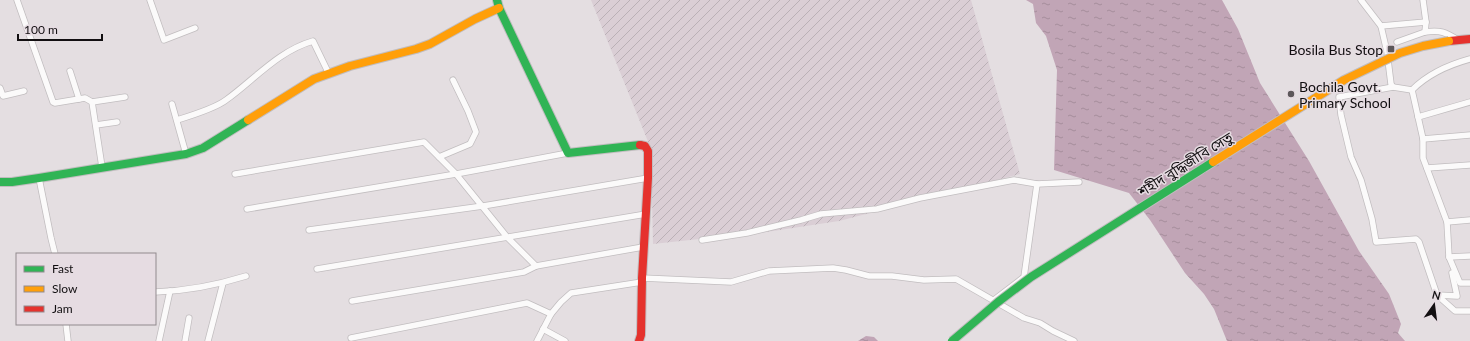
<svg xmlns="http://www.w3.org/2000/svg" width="1470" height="341" font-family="Lato,'Noto Sans Bengali',sans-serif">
<defs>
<pattern id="industrial-furrows" width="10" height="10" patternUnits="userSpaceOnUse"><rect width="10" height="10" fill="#daced5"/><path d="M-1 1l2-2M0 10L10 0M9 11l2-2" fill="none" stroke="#bab0b6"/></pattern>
<pattern id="water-ripples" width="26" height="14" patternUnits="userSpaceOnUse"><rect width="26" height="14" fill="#c1a5b6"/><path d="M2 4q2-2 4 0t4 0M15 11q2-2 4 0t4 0" fill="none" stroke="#a58d9b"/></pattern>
</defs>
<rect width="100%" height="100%" fill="#e4dee1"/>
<polygon fill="url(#industrial-furrows)" points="591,0 971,0 1020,174 839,221 773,231 653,244 651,149"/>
<g fill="url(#water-ripples)">
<polygon points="1026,0 1222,0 1238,29 1260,83 1309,161 1359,251 1389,294 1401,324 1398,333 1405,341 1227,341 1214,309 1204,294 1185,273 1150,220 1129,193 1054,170 1057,70 1046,36 1036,23 1033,4"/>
<polygon points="866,336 874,337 878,341 858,341"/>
</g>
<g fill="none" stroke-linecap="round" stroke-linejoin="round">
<defs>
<g id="street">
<polyline points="17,0 53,102 55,103 85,98 92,102 102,167"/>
<polyline points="150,0 164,40 195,28"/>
<path d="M 1361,0 L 1381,26 L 1387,52 L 1391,84 L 1393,87 L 1412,90 C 1428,74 1448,65 1470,59"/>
<polyline points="1381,26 1426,22"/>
<path d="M 1425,32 C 1441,30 1445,32 1458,40"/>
<polyline points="1397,42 1425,32 1426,22 1423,0"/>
<polyline points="70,71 79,99"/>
<polyline points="1393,87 1339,97 1341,115 1351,157 1361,180 1372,219 1376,242 1416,239 1419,242 1437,295 1455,311 1470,311"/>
<polyline points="0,88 3,96 24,91"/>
<polyline points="1412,90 1423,139 1423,158 1447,222 1449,257 1460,283 1470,283"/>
<polyline points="92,102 125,97"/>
<polyline points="172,104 186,154"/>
<polyline points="1418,117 1470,102"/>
<path d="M 177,120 C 190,116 217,107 226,100 C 254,80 278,51 313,41 L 329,74"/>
<polyline points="96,125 117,122"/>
<polyline points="1423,139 1470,135"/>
<polyline points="439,157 470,144 476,132 468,111 453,80"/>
<polyline points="1427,168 1470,165"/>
<polyline points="235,174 424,142 456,174 507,237 536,266"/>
<polyline points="39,178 51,238 55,254"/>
<polyline points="247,209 456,174 568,153"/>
<polyline points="1447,222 1470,220"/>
<polyline points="309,230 483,206 648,178"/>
<polyline points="702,240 747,233 801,220 821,214 877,209 920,198 1014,180 1037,184 1079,182"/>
<polyline points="1449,257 1470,256"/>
<polyline points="317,269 646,214"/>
<polyline points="642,278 731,282 769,271 833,268 846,270 869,276 892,276 924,280 956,279 1024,318 1040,323 1053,331 1074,341"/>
<path d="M 155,292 C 186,291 217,285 246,276"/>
<polyline points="1437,295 1457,296 1452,273 1453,273"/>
<polyline points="994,300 1024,277 1037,184"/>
<polyline points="352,301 524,272 536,266 643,247"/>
<polyline points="66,324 68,341"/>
<polyline points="543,329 565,341"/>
<polyline points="351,338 527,303 551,314"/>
<polyline points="159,341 170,291"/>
<polyline points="185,341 189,318"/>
<polyline points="208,341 223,283"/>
<polyline points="537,341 551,314 561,302 571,293 642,282"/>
</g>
<g id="fast">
<polyline points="497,0 499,8 568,153 640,145"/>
<polyline points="0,182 12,182 39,178 186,154 203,148 248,120"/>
</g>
<polyline id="slow" points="248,120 314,79 350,66 416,49 430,44 475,19 499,8"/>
<g id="jam">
<polyline points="1449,41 1470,39"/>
<polyline points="639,341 641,335 642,278 648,178 648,151 645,146 640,145"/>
</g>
</defs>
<use href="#street" stroke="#c1bdbf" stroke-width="7"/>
<use href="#fast" stroke="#c1bdbf" stroke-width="10"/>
<use href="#slow" stroke="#c1bdbf" stroke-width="10"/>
<use href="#jam" stroke="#c1bdbf" stroke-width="10"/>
<use href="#street" stroke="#fbfafa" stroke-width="5.5"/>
<use href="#fast" stroke="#30b455" stroke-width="8"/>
<use href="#slow" stroke="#ff9f0a" stroke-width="8"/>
<use href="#jam" stroke="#e5322d" stroke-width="8"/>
<defs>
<polyline id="fast-bridge" points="952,341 998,302 1031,277 1213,162"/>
<polyline id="slow-bridge" points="1213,162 1344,80 1400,53 1423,46 1449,41"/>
</defs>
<use href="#fast-bridge" stroke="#c1bdbf" stroke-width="10" stroke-linecap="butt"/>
<use href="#slow-bridge" stroke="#c1bdbf" stroke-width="10" stroke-linecap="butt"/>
<use href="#fast-bridge" stroke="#30b455" stroke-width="8"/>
<use href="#slow-bridge" stroke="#ff9f0a" stroke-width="8"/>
</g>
<g fill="#5c575a" stroke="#e6dce2" stroke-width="1.5">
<rect x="1387" y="45" width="8" height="8" rx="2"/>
<circle cx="1291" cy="94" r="4"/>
</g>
<g text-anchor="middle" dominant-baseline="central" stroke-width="3" stroke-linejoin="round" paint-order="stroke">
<g font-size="14" fill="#120f11" stroke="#e6dce2" text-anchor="end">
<text x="1383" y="49">Bosila Bus Stop</text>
<text x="1299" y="86" text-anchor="start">Bochila Govt.<tspan x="1299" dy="16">Primary School</tspan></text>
</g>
<g font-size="14" fill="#120f11" stroke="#e6dce2">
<text transform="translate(1185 164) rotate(-32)">শহীদ বুদ্ধিজীবি সেতু</text>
</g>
</g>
<rect x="16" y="253" width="140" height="72" fill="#e6dce2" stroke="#918a8e"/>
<rect x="24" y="266" width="20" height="6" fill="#30b455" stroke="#918a8e"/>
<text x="52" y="273" font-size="12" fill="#120f11">Fast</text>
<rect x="24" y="286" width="20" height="6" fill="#ff9f0a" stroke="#918a8e"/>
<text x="52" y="293" font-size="12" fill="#120f11">Slow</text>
<rect x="24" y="306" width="20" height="6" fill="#e5322d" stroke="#918a8e"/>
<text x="52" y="313" font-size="12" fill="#120f11">Jam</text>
<g transform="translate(1434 305) rotate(14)" stroke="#e6dce2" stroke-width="3" paint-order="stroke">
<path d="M0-3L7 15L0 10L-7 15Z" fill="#120f11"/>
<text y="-6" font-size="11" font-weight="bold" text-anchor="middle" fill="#120f11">N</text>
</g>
<path d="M18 34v6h84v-6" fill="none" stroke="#120f11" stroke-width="2"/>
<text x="24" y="34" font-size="12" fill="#120f11" stroke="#e6dce2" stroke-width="3" paint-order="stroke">100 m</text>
</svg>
